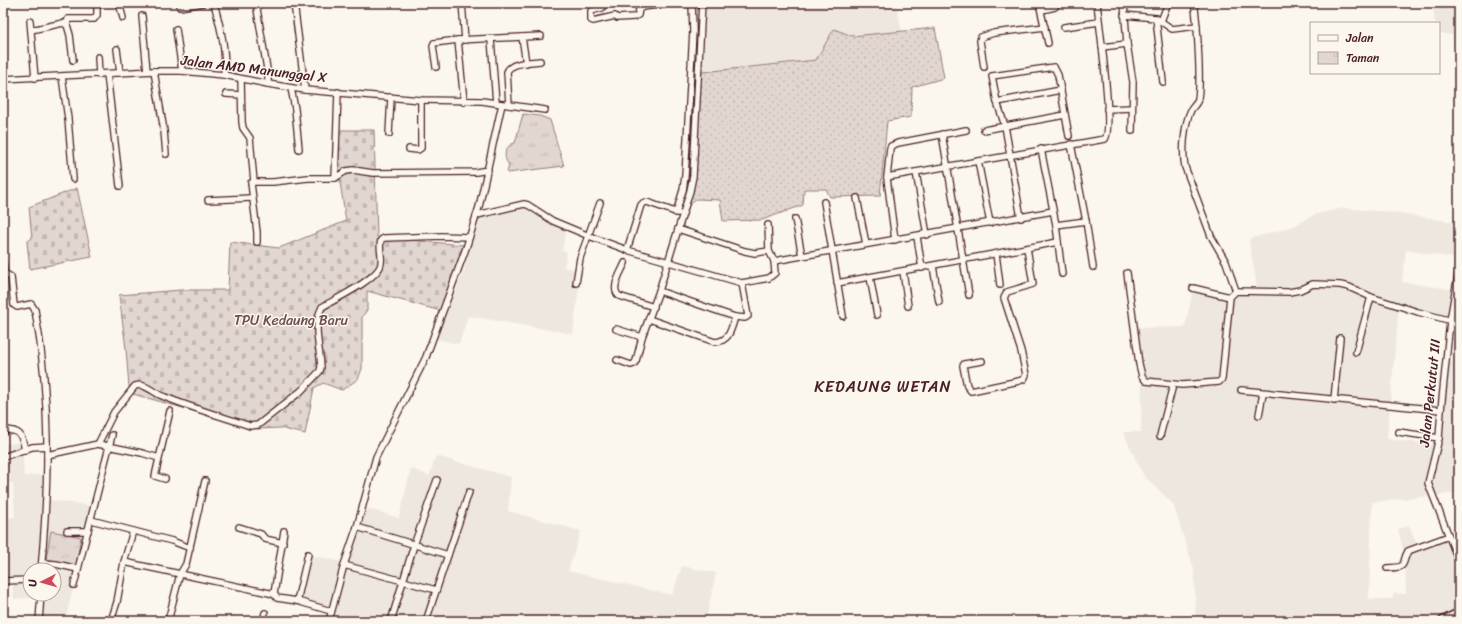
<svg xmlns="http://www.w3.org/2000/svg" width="1462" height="624" font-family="Sriracha,sans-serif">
<defs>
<pattern id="grass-dots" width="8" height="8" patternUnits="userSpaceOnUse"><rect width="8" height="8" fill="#e2d7d0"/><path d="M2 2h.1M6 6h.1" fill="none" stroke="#c3b8b3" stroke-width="1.8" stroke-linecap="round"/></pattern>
<pattern id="cemetery-stones" width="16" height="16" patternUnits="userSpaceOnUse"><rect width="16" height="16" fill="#e2d7d0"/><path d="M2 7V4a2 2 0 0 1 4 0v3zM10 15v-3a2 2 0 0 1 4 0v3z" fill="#c3b8b3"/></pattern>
<pattern id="park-tufts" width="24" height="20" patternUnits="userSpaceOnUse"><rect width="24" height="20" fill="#e2d7d0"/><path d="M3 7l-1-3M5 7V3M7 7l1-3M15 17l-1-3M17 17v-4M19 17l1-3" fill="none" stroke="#c3b8b3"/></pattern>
</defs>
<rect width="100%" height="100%" fill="#fbf7ec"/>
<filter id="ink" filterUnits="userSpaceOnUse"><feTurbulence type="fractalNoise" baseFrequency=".025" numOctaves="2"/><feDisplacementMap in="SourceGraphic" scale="8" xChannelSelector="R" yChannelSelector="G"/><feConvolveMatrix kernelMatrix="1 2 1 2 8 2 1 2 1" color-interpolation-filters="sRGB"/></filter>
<g filter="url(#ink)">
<g fill="#eee7de" fill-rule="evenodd">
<polygon points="699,3 896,3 902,32 852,36 834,29 816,60 694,73"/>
<polygon points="1432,3 1459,3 1459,36 1439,33 1439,23 1435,23"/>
<polygon points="534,203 567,225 562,250 567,252 564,267 581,271 573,334 468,316 459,344 436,339 464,270 477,226 479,213"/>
<polygon points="1343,208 1398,213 1459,223 1459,259 1406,250 1402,282 1456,290 1451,318 1399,305 1387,439 1438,445 1447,361 1459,362 1459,493 1372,502 1369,599 1392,599 1394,593 1406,594 1405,557 1398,529 1409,526 1418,545 1449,535 1453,540 1459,537 1459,621 1196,621 1194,569 1173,504 1144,476 1123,432 1141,432 1142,384 1136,367 1133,328 1185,327 1193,290 1230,298 1238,295 1258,294 1249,239 1294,226 1313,215"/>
<path d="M 22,442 L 24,476 L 49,474 L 49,500 L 94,506 L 65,621 L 39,621 L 41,597 L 14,599 L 12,580 L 3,581 L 3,518 L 15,517 L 13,483 L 3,483 L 3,445 ZM 30,570 L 54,570 L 54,594 L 30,594 Z"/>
<polygon points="436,456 511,477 508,511 581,531 568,571 672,595 682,566 716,573 706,621 329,621 332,609 298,599 310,555 342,562 359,506 399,518 411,468 429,476"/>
</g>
<polygon fill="url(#grass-dots)" stroke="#967b7e" points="935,28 944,78 912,87 911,117 887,121 880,196 830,197 826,189 804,189 803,205 762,220 723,221 720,200 697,199 680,212 689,185 694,73 816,60 834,29 852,36"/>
<g fill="url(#cemetery-stones)" stroke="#967b7e">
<polygon points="339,130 374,130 377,237 463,245 441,311 367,291 367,310 362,317 362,369 358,379 342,390 323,383 314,388 305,434 280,428 258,429 133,394 129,387 126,349 119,295 181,290 228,290 230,242 279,248 346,221 338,169"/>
<polygon points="77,188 92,257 30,269 27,242 32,238 29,207"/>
</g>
<g fill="url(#park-tufts)" stroke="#967b7e">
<path d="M 523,114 L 540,116 L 550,120 L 564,166 L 507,173 L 509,165 C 502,157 505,145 515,143 Z"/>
<polygon points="51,531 81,537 76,565 46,559"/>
</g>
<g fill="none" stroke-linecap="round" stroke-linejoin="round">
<defs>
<g id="street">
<polyline points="119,3 123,18"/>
<path d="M 214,3 C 220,26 227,51 224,75"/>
<polyline points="256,3 268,75 268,84"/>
<polyline points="294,3 305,90"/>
<polyline points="462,3 465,40"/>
<polyline points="602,3 602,8 591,11 591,20 593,21 615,16 617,18 634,17 638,15 639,9 643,7 675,3"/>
<polyline points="1039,3 1048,43"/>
<polyline points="1124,3 1127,44 1133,82 1132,131"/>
<path d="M 1194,3 C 1197,18 1202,90 1197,102 C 1195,105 1193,107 1191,110 C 1184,124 1182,152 1185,167 L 1211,236 L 1226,262 L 1236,291"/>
<polyline points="180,7 203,3"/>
<polyline points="1042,10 1055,7 1057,3"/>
<polyline points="1124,15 1156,18 1172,29 1197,26"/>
<polyline points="142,16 147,71"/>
<polyline points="1156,18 1163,82"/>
<polyline points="30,21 35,78"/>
<polyline points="1161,21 1168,3"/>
<polyline points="67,25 68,19 94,19 97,15 97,3"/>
<polyline points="1064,27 1099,22"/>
<polyline points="176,29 182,71"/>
<polyline points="31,30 63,23 67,25 70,35 73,60"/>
<polyline points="491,39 496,103"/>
<polyline points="1102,47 1127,44"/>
<polyline points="117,49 120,73"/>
<polyline points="98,57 99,75"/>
<polyline points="526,63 522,37 541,36"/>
<polyline points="436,67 433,46 434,43 458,40"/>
<polyline points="984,67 980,41 981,37 994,33 1045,27"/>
<polyline points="154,71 164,131 166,154"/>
<polyline points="107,74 120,186"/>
<polyline points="62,77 68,119 73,179"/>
<polyline points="3,79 154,71 182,71 224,75 268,84 305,90 421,100 482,101 502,104"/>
<polyline points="241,79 242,122 243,128 250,138 254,182 251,183 257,232 257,242"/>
<polyline points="291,88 295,109 299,149"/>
<polyline points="226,94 241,95"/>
<polyline points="464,102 458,40 522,37"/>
<polyline points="997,102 1061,90"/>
<path d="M 509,105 L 507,72 C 510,62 531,62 540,61"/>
<polyline points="1107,109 1132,108"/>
<polyline points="984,130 1065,115"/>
<polyline points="389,134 391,97"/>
<polyline points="942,134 969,295"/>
<polyline points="1071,144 1086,221 1093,267"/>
<polyline points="409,149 418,150 421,148 421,100"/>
<polyline points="1041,149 1056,225 1062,274"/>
<polyline points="978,161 990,223"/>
<polyline points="916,172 927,235"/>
<path d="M 887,177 L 1105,139 C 1114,128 1099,23 1097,3"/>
<polyline points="335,178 338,92"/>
<polyline points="254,182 273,182 308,178 335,178 346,171 353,170 373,173 476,172 488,170"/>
<polyline points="857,198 866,244"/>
<polyline points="208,200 252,198"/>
<polyline points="824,202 843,316"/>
<polyline points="676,213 683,190 685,176 693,31 692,3"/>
<polyline points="477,215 524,204 528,205 553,221 589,236 627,250 742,283 769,278 775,273 774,261 769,251 768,225"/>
<polyline points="1021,218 1005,126 997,102 992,76 1054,67 1058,75 1069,136"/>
<polyline points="795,219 802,256"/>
<polyline points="1056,225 1086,221"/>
<polyline points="678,229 745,251 755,253 769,251"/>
<polyline points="917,237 922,268"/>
<polyline points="895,240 887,178 890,148 891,146 898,143 966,130"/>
<polyline points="627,250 641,205 643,203 647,202 678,213"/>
<polyline points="996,254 1000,285"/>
<polyline points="774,261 1053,211"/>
<path d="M 3,263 L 4,273 L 11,277 L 14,305 L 17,307 L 31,304 L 35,310 C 51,397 49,482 41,570"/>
<path d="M 625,263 C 621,273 610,288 619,296 L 654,307"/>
<polyline points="933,266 939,302"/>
<polyline points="1459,269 1450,321 1441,410 1439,438 1428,483 1459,562"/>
<polyline points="903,271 908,306"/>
<polyline points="1127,273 1139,364 1142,376 1146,381 1182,385 1219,382 1222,379 1230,297 1236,291 1289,292 1300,290 1313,284 1340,285 1349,287 1371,297 1418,312 1456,322 1459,324"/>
<polyline points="870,277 877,315"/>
<polyline points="576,283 580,258 600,203"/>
<polyline points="837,283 1058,242"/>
<polyline points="1193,288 1230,297"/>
<polyline points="659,291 735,317 745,318 748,316 742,283"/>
<path d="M 649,319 L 715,342 C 730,341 731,329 735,317"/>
<polyline points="616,329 642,337"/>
<polyline points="1356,352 1371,297"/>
<polyline points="617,360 631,365 634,364 636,361 642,337 659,291 690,191 693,176 702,3"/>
<polyline points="982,361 964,364 963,366 967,386 971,391 1019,381 1024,379 1026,375 1021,351 1004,298 1007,292 1033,284 1027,248"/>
<polyline points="1241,390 1441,410"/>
<polyline points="1334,400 1340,338"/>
<polyline points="1259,415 1263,393"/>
<path d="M 3,430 C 20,430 22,434 25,450"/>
<polyline points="1399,432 1439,438"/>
<polyline points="1160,436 1173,385"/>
<path d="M 98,444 L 114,412 L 135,386 C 144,383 152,391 160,395 C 188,407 221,416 250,426 L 258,425 L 301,391 L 320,371 L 321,367 C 320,347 312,326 322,307 C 336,299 373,281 380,267 C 384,258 378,249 381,240 L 384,238 L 442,236 L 469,237"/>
<polyline points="47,455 98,444 142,453 159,458"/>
<polyline points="3,457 32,447 47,446"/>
<polyline points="165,479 155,476 170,411"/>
<polyline points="91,520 172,541 190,548"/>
<polyline points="239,527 261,534 265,539 283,543"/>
<polyline points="357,527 448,555"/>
<polyline points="67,531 88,531"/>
<polyline points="284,531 274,594 277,598 297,601 331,611"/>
<polyline points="124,562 133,531"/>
<polyline points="42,563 56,564 78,569"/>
<polyline points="344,565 436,590"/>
<path d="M 1387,568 C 1409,567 1400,566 1408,551 L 1449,536"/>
<polyline points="3,581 30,580"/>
<polyline points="74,585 112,435"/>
<polyline points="297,601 308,554"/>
<polyline points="39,621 41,594"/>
<polyline points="111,621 117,602 124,562 274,594"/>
<polyline points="168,621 180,574 186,564 205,481"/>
<polyline points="263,621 265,613"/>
<polyline points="329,621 344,565 357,527 376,457 426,357 466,248 479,207 502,104 545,110"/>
<polyline points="391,621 414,545 437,480"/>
<polyline points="426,621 469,492"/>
</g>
<polyline id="secondary" points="1443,621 1459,613"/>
</defs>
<use href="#street" stroke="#4a1f2b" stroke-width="8"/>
<use href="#secondary" stroke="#4a1f2b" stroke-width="11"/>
<use href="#street" stroke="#fbf7ec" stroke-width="5.5"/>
<use href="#secondary" stroke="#fbf7ec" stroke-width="8"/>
</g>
</g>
<g text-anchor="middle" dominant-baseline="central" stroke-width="3" stroke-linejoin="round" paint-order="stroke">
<g font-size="14" fill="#4a1f2b" stroke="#fbf7ec">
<text transform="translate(254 69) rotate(7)">Jalan AMD Manunggal X</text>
<text transform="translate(1430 393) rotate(-84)">Jalan Perkutut III</text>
</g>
<g font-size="14" fill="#704d54" stroke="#fbf7ec">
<text x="291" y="320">TPU Kedaung Baru</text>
</g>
<g font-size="16" letter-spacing="1" fill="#4a1f2b" stroke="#fbf7ec">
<text x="883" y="386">KEDAUNG WETAN</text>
</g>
</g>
<rect width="1462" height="624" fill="none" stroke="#fbf7ec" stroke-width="16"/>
<rect x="8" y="8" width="1446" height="608" fill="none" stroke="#4a1f2b" stroke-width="1.5" filter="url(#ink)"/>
<rect x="1310" y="22" width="130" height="52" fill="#fbf7ec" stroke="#b4a19f"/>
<rect x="1318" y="35" width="20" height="6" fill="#fbf7ec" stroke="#b4a19f"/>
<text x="1346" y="42" font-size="12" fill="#4a1f2b">Jalan</text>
<rect x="1318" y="52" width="20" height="12" fill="url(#park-tufts)" stroke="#b4a19f"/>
<text x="1346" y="62" font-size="12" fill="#4a1f2b">Taman</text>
<g transform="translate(42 582) rotate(264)"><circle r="19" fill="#fbf7ec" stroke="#b4a19f"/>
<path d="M0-3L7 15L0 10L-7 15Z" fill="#d1495b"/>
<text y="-6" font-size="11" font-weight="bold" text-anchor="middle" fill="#4a1f2b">U</text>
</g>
</svg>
